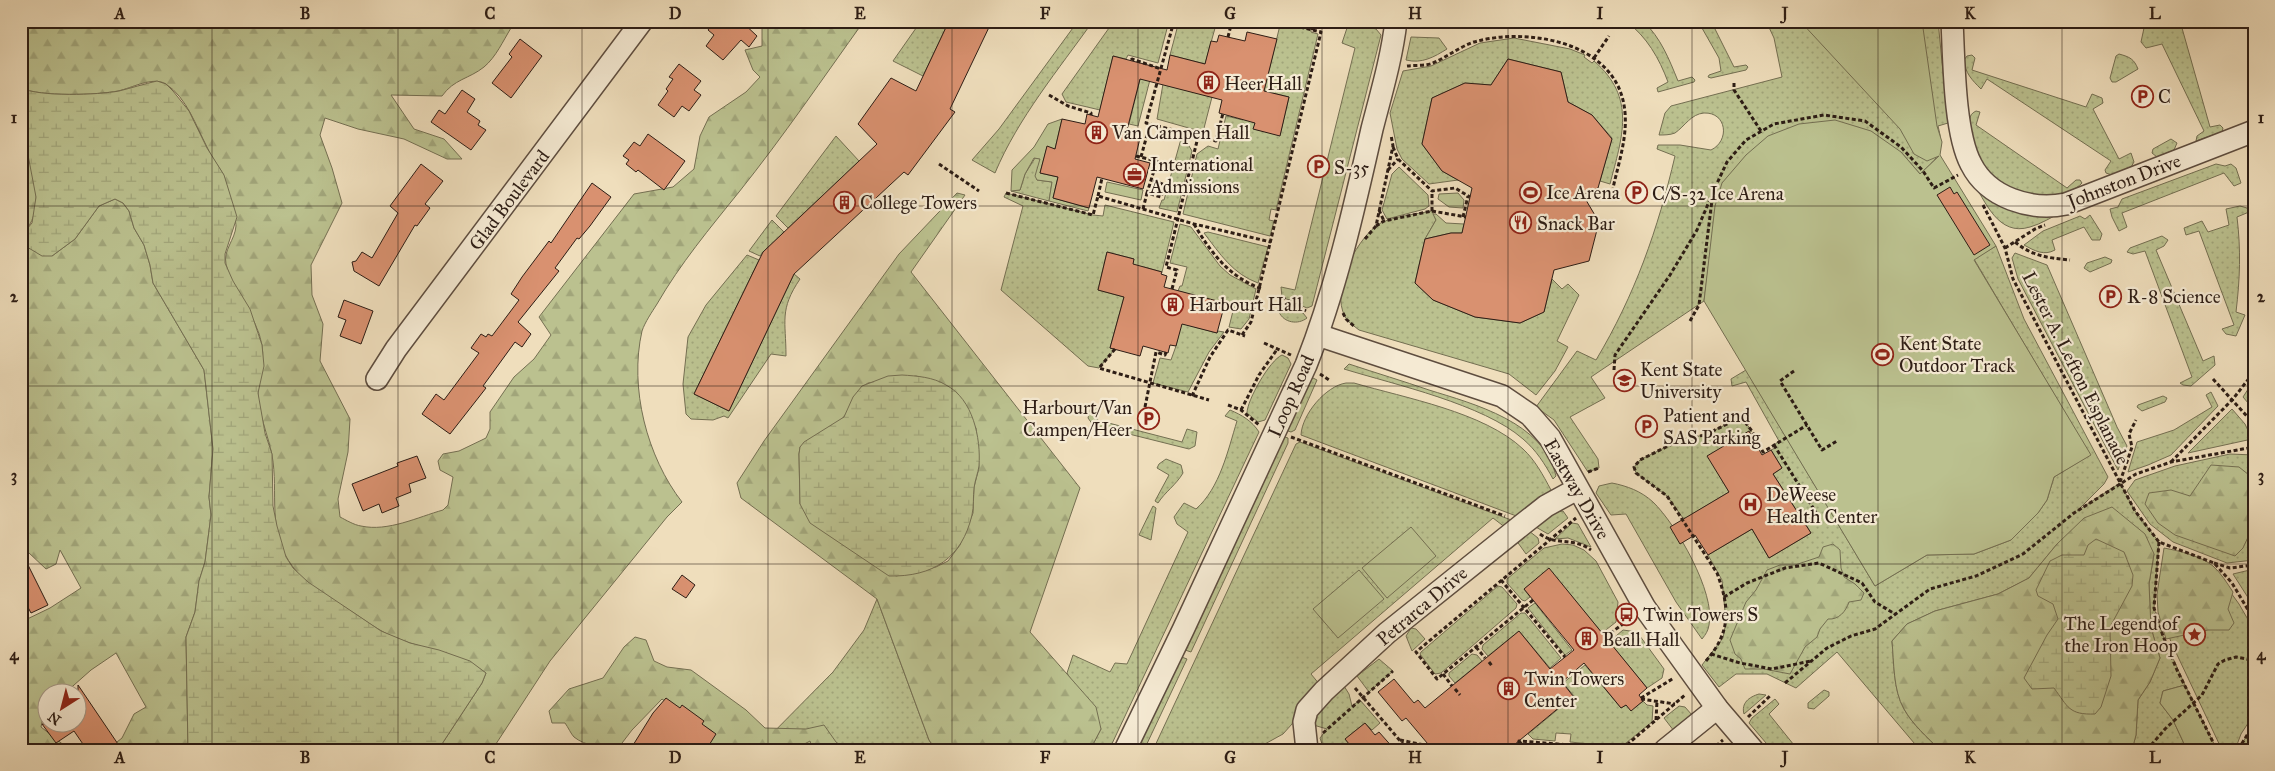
<svg xmlns="http://www.w3.org/2000/svg" width="2275" height="771" font-family="'IM FELL Great Primer',serif">
<defs>
<pattern id="grass-dots" width="8" height="8" patternUnits="userSpaceOnUse" patternTransform="scale(1.25)"><rect width="8" height="8" fill="#bbc18f"/><path d="M2 2h.1M6 6h.1" fill="none" stroke="#a1a57a" stroke-width="1.8" stroke-linecap="round"/></pattern>
<pattern id="forest-firs" width="22" height="20" patternUnits="userSpaceOnUse" patternTransform="scale(1.25)"><rect width="22" height="20" fill="#bbc18f"/><path d="M5 1l3.5 6h-7zM16 11l3.5 6h-7z" fill="#a1a57a"/></pattern>
<pattern id="wetland-marsh" width="20" height="14" patternUnits="userSpaceOnUse" patternTransform="scale(1.25)"><rect width="20" height="14" fill="#bbc18f"/><path d="M1 5h8M5 5V1M11 12h8M15 12V8" fill="none" stroke="#a1a57a"/></pattern>
</defs>
<rect width="100%" height="100%" fill="#efdebc"/>
<filter id="stains"><feTurbulence type="fractalNoise" baseFrequency=".004" numOctaves="4"/><feColorMatrix values="0 0 0 0 .2 0 0 0 0 .09 0 0 0 0 .02 0 0 0 .5 -.17"/></filter>
<radialGradient id="worn" r=".72"><stop offset=".6" stop-color="#630" stop-opacity="0"/><stop offset="1" stop-color="#630" stop-opacity=".3"/></radialGradient>
<g fill="url(#grass-dots)" stroke="#746f52">
<polygon points="921,21 949,21 923,76 893,61"/>
<path d="M 1078,21 L 1093,21 C 1059,69 1018,118 995,173 L 972,160 L 999,129 Z"/>
<polygon points="1114,21 1169,21 1158,63 1128,55 1126,59 1113,56 1100,110 1066,102 1062,94"/>
<polygon points="1179,21 1217,21 1205,64 1170,55"/>
<polygon points="1281,21 1299,21 1311,24 1311,32 1318,34 1276,210 1271,209 1269,220 1274,221 1270,236 1183,214 1197,154 1208,146 1218,149 1226,116 1243,120 1245,113 1256,116 1254,129 1280,135 1289,97 1264,91"/>
<polygon points="1408,21 1438,21 1433,23 1433,26 1406,28"/>
<path d="M 1626,21 L 1643,21 C 1661,38 1669,59 1678,81 L 1692,77 L 1695,80 L 1694,82 L 1658,92 L 1657,88 L 1668,82 C 1659,58 1647,37 1626,21 Z"/>
<polygon points="1698,21 1711,21 1734,67 1746,65 1748,67 1746,70 1711,78 1708,77 1709,75 1721,71 1719,58"/>
<path d="M 1766,21 L 1938,21 L 1948,123 L 1938,126 C 1945,153 1939,156 1920,174 L 1901,152 L 1711,248 L 1704,301 L 1591,377 L 1605,398 L 1570,417 L 1598,459 L 1599,468 L 1588,472 L 1554,420 L 1536,407 L 1577,351 L 1596,360 C 1635,295 1658,229 1675,156 L 1657,149 L 1658,145 L 1680,145 L 1711,150 C 1730,141 1727,112 1704,113 C 1691,114 1685,126 1675,133 C 1670,135 1664,135 1659,135 L 1665,113 L 1671,106 L 1782,77 L 1774,38 Z"/>
<polygon points="2117,21 2180,21 2210,127 2220,125 2223,128 2222,132 2196,141 2197,136 2204,131 2162,44 2146,48 2141,42 2144,28"/>
<polygon points="1354,23 1376,29 1381,35 1312,306 1307,308 1282,297 1281,287 1295,290 1355,48 1342,43 1347,28"/>
<path d="M 1411,37 L 1439,38 L 1447,49 C 1434,57 1422,64 1406,60 Z"/>
<path d="M 1514,38 L 1570,49 L 1585,55 L 1584,57 L 1592,63 L 1594,61 C 1637,98 1622,137 1610,184 L 1600,181 L 1612,138 L 1592,115 L 1568,102 L 1561,72 L 1508,59 L 1491,85 L 1465,83 L 1432,98 L 1422,144 L 1442,171 L 1458,180 L 1429,184 L 1402,159 L 1397,149 L 1390,113 L 1403,71 L 1431,66 L 1480,43 Z"/>
<path d="M 2119,54 C 2130,57 2134,59 2138,69 L 2116,82 L 2112,82 L 2110,78 L 2116,56 Z"/>
<path d="M 1972,55 L 1975,58 L 1972,70 L 2086,107 L 2092,94 L 2102,98 L 2103,103 L 2093,109 L 2119,159 L 2131,153 L 2134,162 L 2131,167 L 2112,175 L 2106,173 L 2105,170 L 2111,161 L 1987,79 L 1981,89 C 1972,80 1965,73 1964,60 L 1967,56 Z"/>
<polygon points="1142,71 1152,72 1138,126 1129,124"/>
<polygon points="1163,84 1212,97 1203,132 1157,119"/>
<path d="M 1976,111 L 1980,112 L 1976,125 L 2067,188 L 2076,180 L 2080,180 L 2082,183 C 2070,196 2040,202 2024,196 C 2007,189 1984,174 1976,158 C 1972,151 1972,139 1971,131 C 1970,123 1967,115 1976,111 Z"/>
<polygon points="836,136 859,161 788,228 776,216"/>
<polygon points="1181,139 1186,141 1192,151 1177,212 1159,208 1162,200 1164,200"/>
<polygon points="2171,139 2177,143 2174,150 2157,157 2152,153 2153,149"/>
<polygon points="1035,158 1041,159 1037,180 1052,182 1049,201 1011,191 1020,190 1025,174"/>
<polygon points="2216,164 2225,166 2231,164 2236,168 2241,183 2234,186 2224,173 2122,213 2127,227 2119,231 2112,217 2110,209 2118,207 2122,199"/>
<polygon points="1399,167 1428,195 1429,206 1425,209 1387,219 1382,210 1392,174"/>
<path d="M 1972,180 L 2062,212 C 2052,217 2041,224 2030,227 C 1998,237 1985,201 1972,180 Z"/>
<polygon points="1006,193 1093,215 1103,216 1105,205 1174,222 1162,272 1144,267 1131,269 1134,259 1107,252 1098,290 1124,297 1110,348 1115,349 1099,368 1088,366 1001,290 1023,206 1004,197"/>
<path d="M 2240,206 L 2247,208 L 2249,212 L 2237,217 C 2241,250 2240,279 2236,312 L 2245,315 L 2236,336 L 2226,334 L 2222,329 L 2234,325 L 2199,231 L 2186,235 L 2184,228 L 2202,221 L 2208,232 L 2229,225 L 2226,209 Z"/>
<path d="M 1432,211 L 1436,220 L 1425,239 L 1415,283 L 1433,300 L 1475,317 L 1520,323 L 1544,312 L 1552,279 L 1562,289 L 1568,284 L 1579,295 L 1557,341 L 1568,347 L 1555,371 L 1536,395 L 1509,374 L 1359,330 C 1354,326 1348,322 1345,317 C 1331,289 1354,244 1376,226 C 1387,217 1417,214 1432,211 Z"/>
<path d="M 2090,215 L 2102,234 L 2100,240 L 2092,240 L 2084,227 L 2052,240 L 2055,250 C 2044,256 2035,251 2024,245 L 2043,231 L 2080,216 L 2085,219 Z"/>
<polygon points="772,220 784,232 763,252 760,256 749,251"/>
<polygon points="1180,224 1191,227 1220,266 1230,275 1256,289 1249,319 1241,329 1229,327 1234,307 1178,291 1180,286 1182,286 1187,267 1170,263"/>
<path d="M 1208,232 L 1268,247 L 1258,283 C 1233,274 1220,254 1204,233 Z"/>
<polygon points="2162,236 2168,240 2164,246 2156,250 2203,361 2214,356 2215,365 2191,386 2183,385 2180,383 2192,377 2145,251 2133,254 2127,252 2130,248"/>
<path d="M 1996,246 L 2024,319 L 2108,477 L 2104,484 L 2077,511 L 2120,483 L 2135,511 L 2159,542 L 2154,608 L 2163,636 L 2185,685 L 2163,691 L 2160,703 L 2173,720 L 2187,750 L 2132,750 L 2136,735 L 2138,700 L 2150,682 L 2160,658 L 2151,628 L 2149,584 L 2154,554 L 2057,544 L 2029,578 L 1998,594 L 1935,611 L 1907,624 L 1892,641 C 1894,662 1893,690 1904,709 C 1913,725 1927,737 1940,750 L 1920,750 L 1837,652 L 1796,688 L 1767,674 L 1736,674 L 1719,687 L 1702,665 L 1723,638 L 1726,622 L 1722,580 L 1708,555 L 1752,529 L 1769,558 L 1811,533 L 1773,474 L 1782,468 L 1771,450 L 1775,448 L 1774,445 L 1779,441 L 1746,382 L 1732,386 L 1731,379 L 1746,370 L 1875,586 L 1927,555 L 1974,554 L 2011,540 L 2038,513 L 2047,500 L 2054,477 L 2090,455 L 1974,259 Z"/>
<polygon points="2015,253 2047,265 2117,427 2127,446 2118,470 2018,279 2012,258"/>
<path d="M 747,255 L 759,260 L 694,394 L 729,411 L 794,274 L 800,279 C 779,310 786,321 786,356 L 771,354 L 728,418 L 724,416 L 713,420 L 691,419 L 686,414 L 683,384 L 688,337 L 706,305 Z"/>
<polygon points="2105,257 2112,260 2111,263 2090,272 2084,268 2087,263"/>
<path d="M 1285,304 L 1303,313 L 1307,318 C 1298,325 1284,323 1279,312 L 1279,307 Z"/>
<polygon points="1181,323 1217,333 1218,331 1224,332 1209,352 1188,392 1153,383 1160,358 1171,360 1176,346"/>
<path d="M 1282,355 L 1288,358 L 1291,364 L 1265,420 L 1258,422 L 1247,413 C 1247,400 1270,360 1282,355 Z"/>
<path d="M 1349,364 C 1376,373 1403,381 1429,390 C 1474,404 1544,422 1556,476 L 1553,479 C 1545,464 1536,450 1523,439 C 1483,404 1396,385 1344,369 Z"/>
<polygon points="1313,378 1317,380 1295,430 1291,432 1285,430 1305,386"/>
<polygon points="2254,380 2254,410 2243,397"/>
<path d="M 1346,383 L 1354,383 C 1405,398 1484,412 1523,449 C 1535,460 1543,475 1551,490 L 1519,517 L 1301,435 C 1302,414 1326,386 1346,383 Z"/>
<polygon points="2211,392 2218,406 2171,455 2148,465 2128,472 2137,442 2174,430 2212,407 2206,395"/>
<polygon points="2163,396 2167,398 2165,402 2142,411 2137,407 2138,405"/>
<polygon points="1091,405 1099,406 1097,420 1182,442 1187,429 1197,432 1195,446 1189,449 1093,425 1088,418"/>
<polygon points="2232,409 2245,424 2252,439 2188,453"/>
<path d="M 1230,410 C 1242,415 1252,421 1259,432 L 1109,750 L 1090,750 L 1101,729 L 1067,673 L 1073,655 L 1110,672 L 1115,663 L 1127,664 L 1188,532 L 1177,524 L 1174,517 L 1184,503 L 1196,509 C 1220,488 1228,450 1237,421 L 1225,416 Z"/>
<polygon points="1741,417 1752,431 1708,456 1729,492 1686,518 1683,518 1667,496 1636,473 1634,467 1640,460 1682,439 1705,435"/>
<polygon points="1282,436 1288,438 1288,443 1191,652 1182,649"/>
<polygon points="1300,442 1514,521 1506,528 1493,518 1311,674 1320,685 1297,712 1292,724 1283,734 1254,750 1153,750 1296,444"/>
<polygon points="2230,454 2254,455 2254,560 2227,563 2173,542 2150,524 2127,491 2135,480 2175,466"/>
<path d="M 1166,459 L 1181,465 L 1183,473 C 1176,485 1165,492 1158,503 L 1155,501 L 1169,475 L 1157,468 L 1159,464 Z"/>
<path d="M 1612,483 C 1627,486 1641,491 1653,502 C 1676,524 1716,593 1709,625 C 1708,631 1706,634 1702,639 L 1676,602 L 1626,514 L 1611,515 L 1596,493 L 1599,486 Z"/>
<polygon points="1153,506 1156,508 1151,540 1139,535"/>
<polygon points="1563,511 1568,518 1548,534 1534,526 1555,512"/>
<polygon points="1572,523 1578,524 1591,547 1568,538 1555,539"/>
<polygon points="1529,531 1538,538 1539,543 1526,554 1516,540"/>
<polygon points="1562,544 1573,545 1584,550 1596,561 1618,602 1616,622 1602,633 1549,569 1524,589 1530,597 1525,601 1522,600 1507,583 1507,579 1544,548"/>
<polygon points="2213,568 2239,604 2254,630 2254,714 2241,734 2235,750 2222,750 2171,642 2160,610"/>
<polygon points="2254,569 2254,607 2233,574"/>
<polygon points="1498,586 1502,587 1517,604 1516,608 1441,673 1435,674 1420,654 1421,652"/>
<polygon points="877,599 929,740 935,750 757,749 833,672 864,630"/>
<polygon points="1535,603 1572,650 1565,655 1528,608"/>
<polygon points="1521,613 1525,613 1561,658 1550,668 1519,631 1488,656 1482,649 1483,645"/>
<polygon points="1411,628 1416,629 1425,639 1412,651 1406,636"/>
<polygon points="1623,630 1637,632 1664,669 1662,678 1647,688 1609,642"/>
<polygon points="1472,654 1477,655 1482,661 1455,683 1449,676 1449,673"/>
<polygon points="1179,656 1187,659 1144,750 1134,750"/>
<polygon points="1379,659 1393,671 1369,692 1357,676"/>
<polygon points="1585,665 1621,708 1626,705 1631,710 1643,701 1647,705 1653,706 1652,722 1621,747 1570,742 1571,734 1556,733 1555,741 1533,739 1528,734 1574,696 1563,683"/>
<polygon points="1344,686 1349,694 1352,706 1360,700 1380,723 1372,730 1365,723 1345,739 1354,750 1316,750 1312,745 1323,747 1320,738 1327,729 1310,724 1319,707"/>
<polygon points="1824,690 1829,692 1829,696 1814,709 1808,708 1808,703"/>
<path d="M 1759,694 L 1766,695 L 1744,714 C 1741,703 1749,697 1759,694 Z"/>
<polygon points="1775,699 1779,704 1769,714 1798,750 1772,750 1749,723 1752,718"/>
<polygon points="1679,706 1685,707 1692,715 1674,731 1664,718"/>
<polygon points="2254,724 2254,750 2240,750 2241,745"/>
</g>
<g fill="url(#forest-firs)" stroke="#746f52" fill-rule="evenodd">
<path d="M 21,21 L 509,21 L 511,28 C 503,41 496,57 484,67 C 469,79 454,79 442,96 L 391,95 L 414,129 L 444,139 L 462,159 L 447,159 L 404,139 L 358,129 L 325,118 L 320,135 L 332,168 L 342,203 L 311,265 L 312,295 L 323,324 L 320,361 L 350,419 L 348,452 L 338,499 L 340,517 C 346,520 354,525 361,526 C 388,532 418,517 443,510 L 448,505 L 453,477 L 440,470 L 438,461 L 443,454 L 459,451 L 486,438 L 490,429 L 490,412 L 514,377 L 534,359 L 551,335 L 539,317 L 634,194 L 673,187 L 694,169 L 700,136 L 709,117 L 746,92 L 760,77 L 753,70 L 745,50 L 762,46 L 762,26 L 765,21 L 864,21 C 823,78 783,137 739,192 C 710,228 680,264 657,304 C 652,312 645,322 642,331 C 629,388 647,457 682,502 L 667,517 L 550,661 L 492,750 L 438,750 L 482,683 L 486,673 C 458,653 430,651 399,639 C 379,632 364,619 346,608 C 327,596 306,585 293,567 C 266,532 279,493 272,455 C 268,435 259,415 258,394 C 258,377 265,366 262,345 C 257,315 232,294 226,264 C 223,250 235,240 236,226 C 236,219 226,181 223,174 C 218,165 211,157 207,147 C 196,126 187,98 166,84 C 153,76 132,88 118,91 C 97,95 40,97 21,88 Z"/>
<path d="M 21,142 C 34,166 45,207 26,230 L 52,256 L 75,239 L 99,206 L 115,199 L 123,203 L 129,211 L 134,228 L 144,245 L 150,265 L 153,283 L 204,370 L 213,449 L 209,497 L 211,515 L 205,562 L 199,581 L 195,612 L 186,637 L 188,750 L 107,750 L 122,738 L 134,714 L 146,707 L 116,653 L 91,670 L 65,693 L 48,694 L 47,713 L 43,717 L 41,727 L 70,750 L 21,750 L 21,622 L 50,608 L 81,588 L 60,550 L 56,564 L 46,569 L 28,552 L 21,550 Z"/>
<path d="M 957,193 L 965,195 L 911,272 L 1080,488 L 1030,632 L 1096,707 L 1101,729 L 1090,750 L 928,750 L 934,747 L 929,740 L 877,599 L 741,498 L 737,483 L 764,441 L 899,254 ZM 916,376 L 942,383 L 976,428 L 979,468 L 974,487 L 973,513 L 960,545 L 948,561 L 936,567 L 896,576 L 800,504 L 799,454 L 800,447 C 813,438 832,429 843,418 C 854,406 853,391 868,383 Z"/>
<polygon points="2211,465 2239,467 2254,479 2249,505 2249,535 2243,548 2235,556 2175,535 2158,523 2145,504 2149,493 2171,490 2190,496"/>
<path d="M 2112,507 L 2145,534 L 2154,554 L 2149,584 L 2151,628 L 2160,658 L 2150,682 L 2138,700 L 2136,735 L 2132,750 L 1940,750 C 1927,737 1913,725 1904,709 C 1893,690 1894,662 1892,641 L 1907,624 L 1935,611 L 1998,594 L 2029,578 L 2057,544 L 2084,518 Z"/>
<path d="M 1833,544 L 1840,550 L 1841,568 L 1844,577 L 1855,584 L 1864,593 L 1861,600 L 1849,602 C 1846,611 1839,620 1828,619 L 1820,629 L 1817,637 L 1805,647 L 1790,674 L 1764,669 L 1745,669 L 1741,659 L 1735,654 L 1730,640 L 1746,602 L 1756,590 L 1767,570 L 1780,565 L 1795,565 L 1819,557 L 1823,547 Z"/>
<path d="M 2164,548 C 2180,551 2201,556 2213,566 C 2221,573 2227,583 2233,592 L 2228,609 L 2234,623 L 2229,630 L 2208,630 L 2166,639 L 2158,612 L 2157,594 Z"/>
<path d="M 635,637 L 646,640 L 654,661 L 667,667 L 691,670 L 746,710 L 765,728 L 806,729 L 824,725 L 836,742 L 847,750 L 813,750 L 810,741 L 793,750 L 707,750 L 712,731 L 697,724 L 662,699 L 632,730 L 619,747 C 605,749 585,746 574,737 C 571,734 568,727 565,723 L 552,723 L 549,711 L 569,689 L 603,678 L 624,647 Z"/>
</g>
<g fill="url(#wetland-marsh)" stroke="#746f52">
<path d="M 157,81 L 166,84 L 173,91 L 189,111 L 207,148 L 224,175 L 237,217 L 225,254 L 225,263 L 233,281 L 250,309 L 262,345 L 264,366 L 258,393 L 265,433 L 272,454 L 273,506 L 277,526 L 286,557 L 293,568 L 308,582 L 381,631 L 410,643 L 439,650 L 470,661 L 486,673 L 482,683 L 438,750 L 188,750 L 186,637 L 195,612 L 199,581 L 205,562 L 211,515 L 209,497 L 213,449 L 204,370 L 153,283 L 150,265 L 144,245 L 134,228 L 129,211 L 123,203 L 115,199 L 99,206 L 75,239 L 52,256 L 42,256 L 27,247 L 23,239 L 26,230 L 32,223 L 36,197 L 28,155 L 21,142 L 21,88 C 40,97 98,95 119,91 C 131,88 144,84 157,81 Z"/>
<path d="M 902,375 C 917,376 933,377 946,385 C 973,399 981,438 979,466 C 978,473 975,480 974,488 C 973,497 974,506 972,515 C 962,558 933,577 889,576 L 810,523 L 800,504 L 799,454 L 800,447 L 804,442 L 844,417 L 853,397 L 862,386 L 888,376 Z"/>
<path d="M 2096,539 L 2124,552 L 2133,575 L 2132,586 L 2110,627 L 2111,676 L 2101,707 L 2095,714 C 2069,715 2068,707 2054,688 L 2032,689 L 2024,678 L 2047,635 L 2058,619 L 2053,604 L 2038,596 L 2036,590 L 2050,561 L 2062,555 L 2084,555 L 2088,545 Z"/>
</g>
<g fill="#bbc18f" stroke="#746f52">
<polygon points="1800,21 1922,21 1937,126 1942,142 1940,155 1996,246 1974,260 2091,455 2054,477 2047,500 2038,513 2011,540 1974,554 1927,555 1875,586 1704,301 1715,206 1722,183 1746,155 1768,136 1799,124 1835,120 1871,131 1901,152 1920,174 1939,156 1927,161 1914,154 1900,129"/>
<polygon points="1062,119 1055,149 1047,147 1040,173 1058,177 1053,198 1089,208 1088,211 1049,201 1052,182 1037,180 1035,176 1040,159 1034,158 1025,174 1020,190 1011,191 1012,170 1034,147 1048,124"/>
<polygon points="1107,182 1143,190 1141,200 1105,192"/>
<polygon points="1458,193 1464,200 1463,208 1449,207 1438,199 1439,194"/>
<polygon points="1433,214 1436,214 1446,223 1464,224 1462,233 1451,233 1425,239 1436,220"/>
<polygon points="1411,527 1436,556 1387,598 1362,568"/>
<polygon points="1359,570 1384,599 1338,638 1313,609"/>
<polygon points="2185,685 2217,750 2187,750 2173,720 2160,703 2163,691"/>
</g>
<g fill="#d99170" stroke="#2d1d15">
<polygon points="715,21 741,21 757,36 749,47 741,40 723,60 706,46 714,35 708,30"/>
<polygon points="949,21 992,21 950,109 955,112 908,175 904,172 794,274 729,411 694,394 763,252 877,144 858,124 891,78 916,91"/>
<polygon points="1247,32 1277,39 1264,91 1289,97 1280,136 1253,129 1255,123 1219,113 1222,100 1140,79 1127,130 1141,134 1135,159 1150,163 1143,189 1097,177 1089,208 1053,198 1058,177 1040,173 1047,146 1055,149 1062,119 1085,124 1087,114 1098,117 1113,56 1167,70 1170,55 1205,64 1211,41 1217,42 1219,35 1245,41"/>
<polygon points="520,39 542,56 511,98 492,83 512,57 509,54"/>
<polygon points="1508,59 1561,72 1568,102 1592,115 1612,139 1598,188 1583,195 1599,222 1589,261 1554,270 1544,312 1520,323 1475,317 1433,300 1415,283 1425,239 1451,233 1462,233 1472,188 1442,171 1422,144 1432,98 1465,83 1491,85"/>
<polygon points="679,64 701,81 694,90 701,95 689,111 682,106 674,117 658,105 668,91 666,89 673,79 669,77"/>
<polygon points="462,90 475,99 467,112 480,121 478,125 486,130 471,150 431,122 439,110 445,114"/>
<polygon points="648,134 685,161 664,190 638,170 636,172 626,164 629,160 623,156 634,142 640,146"/>
<polygon points="421,164 443,181 425,204 430,208 417,226 415,225 379,286 354,271 352,262 356,261 362,252 372,258 398,213 390,206"/>
<polygon points="592,183 611,197 590,226 579,239 577,238 555,268 559,271 518,322 531,334 522,347 515,342 483,386 486,388 450,434 422,414 436,394 444,400 479,353 471,348 481,334 486,337 488,334 492,336 519,300 511,294 522,277 549,241 551,243"/>
<polygon points="1950,187 1954,194 1957,192 1990,245 1974,255 1937,195"/>
<polygon points="1107,252 1134,259 1133,264 1162,272 1161,274 1167,276 1164,287 1225,303 1217,333 1182,324 1176,346 1170,345 1168,353 1143,346 1140,356 1110,348 1124,297 1098,290"/>
<polygon points="344,300 373,311 361,344 340,336 346,320 338,317"/>
<polygon points="1749,431 1762,455 1771,450 1782,468 1773,474 1811,533 1769,558 1752,529 1708,555 1695,535 1680,544 1670,527 1729,492 1707,456"/>
<polygon points="417,456 426,478 409,484 411,492 396,498 399,506 382,513 379,504 363,511 352,484 398,466 397,463"/>
<polygon points="21,551 48,605 31,613 21,594"/>
<polygon points="1549,568 1647,688 1639,695 1643,701 1631,711 1626,705 1621,708 1584,663 1562,682 1573,696 1508,750 1433,750 1406,718 1402,721 1378,692 1394,679 1414,703 1418,700 1425,708 1519,631 1550,669 1574,650 1524,589"/>
<polygon points="682,575 695,585 686,598 672,589"/>
<polygon points="78,685 122,750 87,750 74,731 56,743 42,724 78,724"/>
<polygon points="666,698 680,708 682,705 704,721 702,724 716,734 706,750 630,750 653,713"/>
<polygon points="1365,723 1375,735 1379,732 1395,750 1354,750 1345,739"/>
</g>
<g fill="none" stroke-linecap="round" stroke-linejoin="round">
<defs>
<g id="minor">
<path d="M 1952,21 C 1954,59 1954,132 1971,164 C 1988,198 2031,211 2066,204 L 2254,131"/>
<polyline points="1318,335 1502,396 1530,415 1550,438 1645,608 1717,708 1753,750"/>
<polyline points="377,379 396,349 642,21"/>
<path d="M 1125,750 L 1183,630 L 1306,365 C 1336,289 1354,209 1372,129 C 1381,94 1392,57 1396,21"/>
<polyline points="1307,750 1304,722 1307,710 1324,691 1387,633 1523,524 1546,506 1577,489"/>
<polyline points="1665,750 1717,708"/>
</g>
</defs>
<use href="#minor" stroke="#5e4d3f" stroke-width="24"/>
<g stroke="#2d1d15" stroke-width="3" stroke-dasharray="4 2.5" stroke-linecap="butt">
<polyline points="1174,21 1146,123 1216,141 1223,113"/>
<polyline points="1312,30 1313,25"/>
<polyline points="1228,37 1232,21"/>
<polyline points="1594,58 1609,36"/>
<polyline points="1131,60 1132,59 1161,69"/>
<path d="M 1407,66 C 1415,65 1426,66 1433,63 C 1447,57 1459,47 1474,42 C 1526,27 1613,41 1624,105 C 1629,133 1619,161 1613,188"/>
<polyline points="1734,83 1734,90 1761,131"/>
<polyline points="1049,95 1068,106 1091,113 1091,115"/>
<polyline points="1393,147 1398,159 1432,191 1455,188 1470,197"/>
<polyline points="1136,156 1157,161 1147,193 1161,197 1165,185 1151,180"/>
<polyline points="1141,157 1150,124"/>
<polyline points="939,164 979,191"/>
<polyline points="1388,170 1398,159"/>
<polyline points="1006,193 1093,215 1098,196 1194,224 1271,242"/>
<polyline points="1098,196 1102,178"/>
<polyline points="1983,205 2005,248 2013,279 2135,511 2159,542 2214,563 2232,583 2254,620"/>
<polyline points="1143,209 1147,193"/>
<polyline points="1379,210 1384,221"/>
<polyline points="1432,211 1432,191"/>
<polyline points="1463,217 1468,196"/>
<path d="M 1194,224 C 1211,253 1229,277 1262,289"/>
<polyline points="1376,226 1384,221 1432,211 1466,217"/>
<polyline points="1365,239 1376,226 1393,146 1391,135"/>
<path d="M 2015,242 C 2032,256 2048,258 2070,260"/>
<polyline points="2005,248 2035,229 2045,225"/>
<polyline points="1172,289 1177,270 1166,267 1198,137"/>
<polyline points="1282,297 1306,311"/>
<polyline points="1343,313 1346,319 1355,327"/>
<polyline points="1690,321 1699,305 1713,192 1727,162 1746,140 1774,124 1824,115 1865,121 1901,147 1923,171 1934,188 1958,175"/>
<polyline points="1242,335 1251,322 1321,32 1274,21"/>
<polyline points="1264,343 1291,355"/>
<polyline points="1115,349 1099,368 1209,400"/>
<polyline points="1614,370 1615,355 1670,275 1697,230 1711,197"/>
<polyline points="1794,371 1780,381 1822,450 1837,441"/>
<polyline points="1320,374 1329,380"/>
<polyline points="2213,379 2254,424"/>
<polyline points="1192,396 1210,357 1228,330 1245,336"/>
<polyline points="1228,405 1241,410 1259,425"/>
<polyline points="1145,407 1156,352 1165,355 1166,352"/>
<polyline points="1241,410 1259,375 1278,348"/>
<polyline points="1291,437 1505,516"/>
<polyline points="1774,445 1820,519"/>
<polyline points="2171,462 2233,399 2254,372"/>
<polyline points="1588,472 1599,468"/>
<polyline points="2120,482 2132,447 2129,434 2136,420"/>
<path d="M 1540,534 C 1556,546 1573,537 1591,550"/>
<polyline points="2159,542 2154,608 2163,636 2177,670 2217,750"/>
<polyline points="2214,563 2230,568 2254,565"/>
<polyline points="1501,580 1565,657"/>
<polyline points="1724,597 1747,583 1785,568 1819,563 1862,583 1875,602 1895,614"/>
<polyline points="1533,600 1437,679 1416,652 1576,518"/>
<polyline points="1605,637 1630,619"/>
<polyline points="1476,647 1485,658"/>
<polyline points="1711,654 1740,663 1772,669 1811,661"/>
<path d="M 1706,661 C 1731,632 1730,608 1717,573 L 1667,496 L 1636,473 L 1634,467 L 1640,460 L 1682,439 L 1705,435 L 1741,417 L 1752,431 L 1763,452 L 1807,425"/>
<polyline points="1489,662 1492,666"/>
<polyline points="1443,674 1452,686"/>
<polyline points="1785,683 1827,648 1851,636 1875,629 1930,589 1976,576 2023,554 2074,513 2136,474 2171,462 2254,447"/>
<polyline points="1355,688 1408,750"/>
<polyline points="1455,689 1460,695"/>
<polyline points="1641,698 1674,678"/>
<polyline points="1641,699 1675,704"/>
<polyline points="1748,717 1771,695"/>
<polyline points="1656,720 1657,701"/>
<polyline points="1323,733 1393,671"/>
<polyline points="1400,740 1429,746"/>
<polyline points="1519,741 1526,750"/>
<polyline points="1622,749 1685,695"/>
<polyline points="1518,750 1519,741 1622,749"/>
<polyline points="1711,750 1723,740"/>
<polyline points="2147,750 2165,729 2202,695 2218,664 2225,660 2236,657 2247,659 2254,664"/>
<polyline points="2240,750 2241,745 2254,724"/>
</g>
<use href="#minor" stroke="#f5ead3" stroke-width="21"/>
</g>
<path fill="none" stroke="#2d1d15" stroke-width="1" stroke-opacity="0.55" d="M 212,21 L 212,750M 398,21 L 398,750M 582,21 L 582,750M 768,21 L 768,750M 952,21 L 952,750M 1138,21 L 1138,750M 1322,21 L 1322,750M 1508,21 L 1508,750M 1692,21 L 1692,750M 1878,21 L 1878,750M 2062,21 L 2062,750M 21,206 L 2254,206M 21,386 L 2254,386M 21,564 L 2254,564"/>
<defs>
<symbol id="building-ring" viewBox="-11 -11 22 22"><circle r="9.5" fill="#f5ead3" stroke="#8f2418" stroke-width="1.5"/><path d="M-4-6H4V6H1V3H-1V6H-4ZM-2.5-4.3h1.7v1.8h-1.7ZM.8-4.3h1.7v1.8H.8ZM-2.5-1h1.7V.8h-1.7ZM.8-1h1.7V.8H.8Z" fill="#8f2418"/></symbol>
<symbol id="parking-ring" viewBox="-11 -11 22 22"><circle r="9.5" fill="#f5ead3" stroke="#8f2418" stroke-width="1.5"/><path d="M-3.5-5.5H1a3.5 3.5 0 0 1 0 7H-1V5.5H-3.5ZM-1-3.4V-.6H.8a1.4 1.4 0 0 0 0-2.8Z" fill="#8f2418"/></symbol>
<symbol id="office-ring" viewBox="-11 -11 22 22"><circle r="9.5" fill="#f5ead3" stroke="#8f2418" stroke-width="1.5"/><path d="M-6-3h4V-5.5h4V-3h4V5H-6ZM-1-4.5V-3h2v-1.5ZM-6 0V1H6V0Z" fill="#8f2418"/></symbol>
<symbol id="stadium-ring" viewBox="-11 -11 22 22"><circle r="9.5" fill="#f5ead3" stroke="#8f2418" stroke-width="1.5"/><path d="M0-5a6.5 5 0 1 0 0 10a6.5 5 0 1 0 0-10ZM-3.5-1.8h7v3.6h-7Z" fill="#8f2418"/></symbol>
<symbol id="restaurant-ring" viewBox="-11 -11 22 22"><circle r="9.5" fill="#f5ead3" stroke="#8f2418" stroke-width="1.5"/><path d="M-5-6h1v4h1v-4h1v4h1v-4h1v5L-1.5 .5V6h-2V.5L-5-1ZM5-6V6H3V1.5H1.5Q1.5-4 5-6Z" fill="#8f2418"/></symbol>
<symbol id="university-ring" viewBox="-11 -11 22 22"><circle r="9.5" fill="#f5ead3" stroke="#8f2418" stroke-width="1.5"/><path d="M0-5L7-2L0 1L-7-2ZM-4 1L0 2.5L4 1V4Q0 6-4 4Z" fill="#8f2418"/></symbol>
<symbol id="hospital-ring" viewBox="-11 -11 22 22"><circle r="9.5" fill="#f5ead3" stroke="#8f2418" stroke-width="1.5"/><path d="M-5-5h3v3.5h4V-5h3V5h-3V1.5h-4V5h-3Z" fill="#8f2418"/></symbol>
<symbol id="bus-ring" viewBox="-11 -11 22 22"><circle r="9.5" fill="#f5ead3" stroke="#8f2418" stroke-width="1.5"/><path d="M-5-6H5V4H4V6H2V4H-2V6H-4V4H-5ZM-3.5-4V0h7V-4ZM-3.5 1.2v1.5H-2V1.2ZM2 1.2v1.5H3.5V1.2Z" fill="#8f2418"/></symbol>
<symbol id="sight-ring" viewBox="-11 -11 22 22"><circle r="9.5" fill="#f5ead3" stroke="#8f2418" stroke-width="1.5"/><path d="M0-6L1.8-2.2L6-1.7L2.9 1.2L3.7 5.4L0 3.3L-3.7 5.4L-2.9 1.2L-6-1.7L-1.8-2.2Z" fill="#8f2418"/></symbol>
</defs>
<g fill-rule="evenodd">
<use href="#building-ring" x="1196" y="70" width="25" height="25"/>
<use href="#parking-ring" x="2130" y="84" width="25" height="25"/>
<use href="#building-ring" x="1084" y="120" width="25" height="25"/>
<use href="#parking-ring" x="1306" y="154" width="25" height="25"/>
<use href="#office-ring" x="1122" y="162" width="25" height="25"/>
<use href="#stadium-ring" x="1518" y="180" width="25" height="25"/>
<use href="#parking-ring" x="1624" y="180" width="25" height="25"/>
<use href="#building-ring" x="832" y="190" width="25" height="25"/>
<use href="#restaurant-ring" x="1508" y="210" width="25" height="25"/>
<use href="#parking-ring" x="2098" y="284" width="25" height="25"/>
<use href="#building-ring" x="1160" y="292" width="25" height="25"/>
<use href="#stadium-ring" x="1870" y="342" width="25" height="25"/>
<use href="#university-ring" x="1612" y="368" width="25" height="25"/>
<use href="#parking-ring" x="1136" y="406" width="25" height="25"/>
<use href="#parking-ring" x="1634" y="414" width="25" height="25"/>
<use href="#hospital-ring" x="1738" y="492" width="25" height="25"/>
<use href="#bus-ring" x="1614" y="602" width="25" height="25"/>
<use href="#sight-ring" x="2182" y="622" width="25" height="25"/>
<use href="#building-ring" x="1574" y="626" width="25" height="25"/>
<use href="#building-ring" x="1496" y="676" width="25" height="25"/>
</g>
<g text-anchor="middle" dominant-baseline="central" stroke-width="4.5" stroke-linejoin="round" paint-order="stroke">
<g font-size="19" fill="#2d1d15" stroke="#f5ead3" text-anchor="start">
<text x="1224" y="83">Heer Hall</text>
<text x="2158" y="96">C</text>
<text x="1112" y="132">Van Campen Hall</text>
<text x="1150" y="164">International<tspan x="1150" dy="22">Admissions</tspan></text>
<text x="1334" y="167">S-35</text>
<text x="1546" y="192">Ice Arena</text>
<text x="1652" y="193">C/S-32 Ice Arena</text>
<text x="860" y="202">College Towers</text>
<text x="1537" y="223">Snack Bar</text>
<text x="2127" y="296">R-8 Science</text>
<text x="1189" y="304">Harbourt Hall</text>
<text x="1899" y="343">Kent State<tspan x="1899" dy="22">Outdoor Track</tspan></text>
<text x="1640" y="369">Kent State<tspan x="1640" dy="22">University</tspan></text>
<text x="1132" y="407" text-anchor="end">Harbourt/Van<tspan x="1132" dy="22">Campen/Heer</tspan></text>
<text x="1663" y="415">Patient and<tspan x="1663" dy="22">SAS Parking</tspan></text>
<text x="1766" y="494">DeWeese<tspan x="1766" dy="22">Health Center</tspan></text>
<text x="1643" y="614">Twin Towers S</text>
<text x="2178" y="623" text-anchor="end">The Legend of<tspan x="2178" dy="22">the Iron Hoop</tspan></text>
<text x="1602" y="639">Beall Hall</text>
<text x="1524" y="678">Twin Towers<tspan x="1524" dy="22">Center</tspan></text>
</g>
<g font-size="19" fill="#2d1d15" stroke="#f5ead3">
<text transform="translate(2124 181) rotate(-21)">Johnston Drive</text>
<text transform="translate(509 200) rotate(-53)">Glad Boulevard</text>
<text transform="translate(2076 368) rotate(63)">Lester A. Lefton Esplanade</text>
<text transform="translate(1291 396) rotate(-66)">Loop Road</text>
<text transform="translate(1577 489) rotate(60)">Eastway Drive</text>
<text transform="translate(1422 606) rotate(-40)">Petrarca Drive</text>
</g>
</g>
<rect width="2275" height="771" fill="none" stroke="#efdebc" stroke-width="55"/>
<g transform="translate(62 708) rotate(216)"><circle r="24" fill="#f5ead3" stroke="#a59887"/>
<path d="M0-4L9 19L0 12L-9 19Z" fill="#8f2418"/>
<text y="-8" font-size="14" font-weight="bold" text-anchor="middle" fill="#2d1d15">N</text>
</g>
<rect x="28" y="28" width="2220" height="716" fill="none" stroke="#2d1d15" stroke-width="2"/>
<g font-size="16" text-anchor="middle" font-weight="bold" fill="#2d1d15">
<text x="120" y="19">A</text>
<text x="305" y="19">B</text>
<text x="490" y="19">C</text>
<text x="675" y="19">D</text>
<text x="860" y="19">E</text>
<text x="1045" y="19">F</text>
<text x="1230" y="19">G</text>
<text x="1415" y="19">H</text>
<text x="1600" y="19">I</text>
<text x="1785" y="19">J</text>
<text x="1970" y="19">K</text>
<text x="2155" y="19">L</text>
<text x="14" y="123">1</text>
<text x="2261" y="123">1</text>
<text x="14" y="302">2</text>
<text x="2261" y="302">2</text>
<text x="14" y="481">3</text>
<text x="2261" y="481">3</text>
<text x="14" y="660">4</text>
<text x="2261" y="660">4</text>
<text x="120" y="763">A</text>
<text x="305" y="763">B</text>
<text x="490" y="763">C</text>
<text x="675" y="763">D</text>
<text x="860" y="763">E</text>
<text x="1045" y="763">F</text>
<text x="1230" y="763">G</text>
<text x="1415" y="763">H</text>
<text x="1600" y="763">I</text>
<text x="1785" y="763">J</text>
<text x="1970" y="763">K</text>
<text x="2155" y="763">L</text>
</g>
<rect width="100%" height="100%" filter="url(#stains)"/>
<rect width="100%" height="100%" fill="url(#worn)"/>
</svg>
